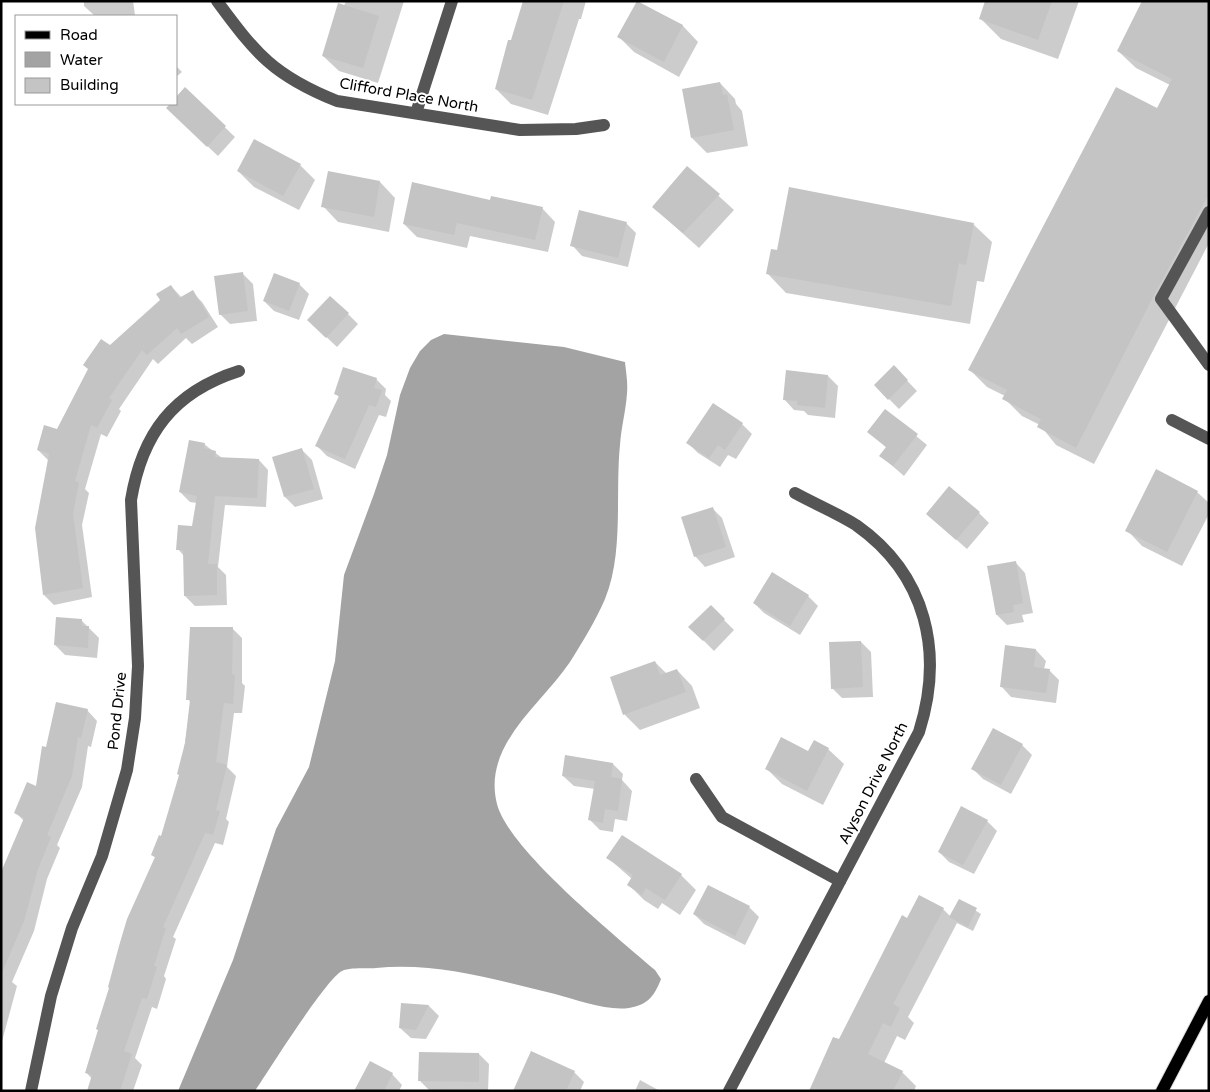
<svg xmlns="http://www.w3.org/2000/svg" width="1210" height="1092" font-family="'Varela Round',sans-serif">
<rect width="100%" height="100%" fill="#fff"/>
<path fill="#a3a3a3" d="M 444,334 L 564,347 L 625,362 C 626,372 628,383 627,393 C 626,410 621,428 620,445 C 615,494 624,553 605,599 C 596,620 582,643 570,662 C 541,705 482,745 497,804 C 509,850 616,936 655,970 L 661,979 C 655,995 648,1005 629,1008 C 606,1011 578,1000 555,994 C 496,980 437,962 376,968 C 367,969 350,967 342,971 C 326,979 269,1070 255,1091 L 178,1091 L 233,960 L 276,829 L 309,767 L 335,661 L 344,575 L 374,494 L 387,455 L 400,395 L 410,368 L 420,351 L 431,340 Z"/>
<g fill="#0003">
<polygon points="84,1 133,1 135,15 95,16 84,6"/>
<polygon points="346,1 404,1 378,83 339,71 323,56"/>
<polygon points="525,1 586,1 581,19 579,19 548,115 511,104 496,89"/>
<polygon points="987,1 1079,1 1058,59 1001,39 980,18"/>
<polygon points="1209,1 1209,243 1094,464 1056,445 1040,425 1022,416 1004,398 1005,396 987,387 969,369 1157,109 1170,85 1136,68 1118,51"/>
<polygon points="638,2 683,26 698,42 679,77 634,52 619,37"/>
<polygon points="176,66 182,72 176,77"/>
<polygon points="720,83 735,99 736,104 742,111 748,146 707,153 692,138"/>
<polygon points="185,89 235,137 218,156 167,108 171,104 176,104"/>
<polygon points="300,165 315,180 299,210 254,187 238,171"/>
<polygon points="687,167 734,210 699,248 653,207"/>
<polygon points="329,172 380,182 395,198 389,232 338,222 323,206"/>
<polygon points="491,201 542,208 555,222 548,252 470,236 467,248 417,237 404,224"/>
<polygon points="626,223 636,233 628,267 582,256 572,245"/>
<polygon points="973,224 992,242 984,282 977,281 970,324 786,293 768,274 778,251"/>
<polygon points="243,274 253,284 257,321 230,324 220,314"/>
<polygon points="299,284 309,294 299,320 274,311 264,301"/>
<polygon points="171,286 182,298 192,292 202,302 218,327 192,344 186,338 158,364 153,359 119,409 121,411 107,437 101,434 85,489 89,493 82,525 92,597 54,605 44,595 48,460 38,450 58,430 110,346 162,301"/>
<polygon points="348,314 358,324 337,347 319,330"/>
<polygon points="894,367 917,391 899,409 875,385"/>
<polygon points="828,376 838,386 835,418 808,415 804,411 794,410 784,399"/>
<polygon points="376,379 386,389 385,395 391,401 386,417 379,415 355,469 327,456 317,446 339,397 336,394"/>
<polygon points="885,410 927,445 904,476 881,456 887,448 869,432"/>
<polygon points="742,424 752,434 736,459 728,455 720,467 698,453 688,443"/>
<polygon points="204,444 222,458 259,460 268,470 266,507 225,505 218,567 226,575 227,605 195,606 185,596 184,556 178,549 194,527 197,503 190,502 180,492"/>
<polygon points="302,450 312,460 323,499 295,507 285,497"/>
<polygon points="1197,492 1209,503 1209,514 1182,566 1142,546 1127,530"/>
<polygon points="712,508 722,518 735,557 705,567 695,556"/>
<polygon points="979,513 989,523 967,549 927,514"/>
<polygon points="1015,562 1025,573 1033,613 1022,615 1024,622 1007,625 997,615"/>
<polygon points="808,596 818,606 800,635 764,613 754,603"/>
<polygon points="711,607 734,630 714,651 690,627"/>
<polygon points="81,620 99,638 97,658 65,655 55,645"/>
<polygon points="232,628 242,638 242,683 245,686 242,713 234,713 227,767 236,776 226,819 229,822 223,845 215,843 173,937 176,939 164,976 166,979 157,1009 152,1007 135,1058 142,1065 133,1091 89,1091 92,1079 86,1072 156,858 152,855 162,838 180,776 191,703 188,699"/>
<polygon points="861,642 871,652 873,697 842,698 832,688"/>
<polygon points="1036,650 1046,661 1044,669 1049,670 1059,680 1056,703 1011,697 1001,686"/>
<polygon points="655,662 667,674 677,670 692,686 700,708 640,730 625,715 612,678"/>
<polygon points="87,710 97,721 91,747 88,746 82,787 57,845 60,848 47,879 34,931 12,982 17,986 1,1045 1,876 24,821 16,813 37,787 47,748"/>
<polygon points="1022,745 1032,755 1011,794 983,779 973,769"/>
<polygon points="828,749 844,764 823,805 782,784 767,769 809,753"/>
<polygon points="566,757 613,764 623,774 622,780 632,791 627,821 615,819 613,832 600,830 590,820 595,789 574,786 563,776"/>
<polygon points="987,821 997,831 974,874 949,862 939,852"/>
<polygon points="608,858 681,875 696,890 680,915 662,903 658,909 644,900 628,884 632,879"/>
<polygon points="959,900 981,914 973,931 957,923 908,1017 914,1023 905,1040 897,1036 884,1063 902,1072 916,1086 914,1091 810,1091 907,919 943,909 951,917"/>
<polygon points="749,907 759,917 745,945 704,924 694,914"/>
<polygon points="402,1004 429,1006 439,1016 426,1039 411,1038 400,1028"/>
<polygon points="479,1054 489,1064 488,1091 430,1091 420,1081"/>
<polygon points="370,1063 392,1074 402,1085 399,1091 360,1091"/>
<polygon points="574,1072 584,1082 580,1091 519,1091"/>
<polygon points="640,1080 660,1091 635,1091"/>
</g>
<g fill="#c4c4c4">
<polygon points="523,1 564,1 532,100 495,89 508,40 511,40"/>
<polygon points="637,1 683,25 664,62 617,37"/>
<polygon points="985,1 1052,1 1038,40 979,19"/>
<polygon points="1142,1 1209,1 1209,194 1154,295 1076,448 1037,427 1041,419 1002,399 1007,390 968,370 1116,87 1157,108 1172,79 1117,51"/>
<polygon points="338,3 379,16 363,68 322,56"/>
<polygon points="720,82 723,95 727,94 734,130 691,138 682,89"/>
<polygon points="185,87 226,126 207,147 166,108 170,104 176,104 176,97"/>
<polygon points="254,139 301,164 283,196 237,171"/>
<polygon points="687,166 720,194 683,233 652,207"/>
<polygon points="328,171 380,181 374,217 321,207"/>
<polygon points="412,182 490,200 491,196 543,207 535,240 457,223 454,235 403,224"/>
<polygon points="789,187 974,223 966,265 959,263 951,306 766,274 771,249 777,250"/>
<polygon points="579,210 627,222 618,258 570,246"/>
<polygon points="243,272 248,311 219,315 214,276"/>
<polygon points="274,273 300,283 289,311 263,301"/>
<polygon points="171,285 179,298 193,290 209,317 181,334 177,328 147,355 142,350 109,398 112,400 97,428 91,425 75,481 79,482 73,514 83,588 43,595 35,528 49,454 37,450 44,425 57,429 88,369 83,365 101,339 110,345 160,300 156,294"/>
<polygon points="330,296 349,313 326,338 307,320"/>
<polygon points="894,365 908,380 888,400 874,385"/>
<polygon points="343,367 377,378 374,388 382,390 376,407 369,405 345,459 315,446 339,396 334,394"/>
<polygon points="786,370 828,375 825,408 797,405 797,401 783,400"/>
<polygon points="713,403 743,423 725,450 718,445 709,458 686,443"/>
<polygon points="885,409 918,434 893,466 879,456 886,447 867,432"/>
<polygon points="189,440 205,443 204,448 216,451 215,457 259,459 257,498 215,496 208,564 217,564 217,595 184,596 183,550 176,550 178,525 192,526 197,496 179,492"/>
<polygon points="302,448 314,489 284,497 272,457"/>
<polygon points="1156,469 1198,491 1167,552 1125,531"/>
<polygon points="949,486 980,512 956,540 926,514"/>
<polygon points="713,507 726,547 694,557 681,517"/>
<polygon points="1016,561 1023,603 1013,605 1014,612 996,615 987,566"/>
<polygon points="772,572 809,595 790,626 753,603"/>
<polygon points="711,605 725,619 703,641 688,627"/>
<polygon points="56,617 82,619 82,626 89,626 88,648 54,645"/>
<polygon points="190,627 233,627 232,674 235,675 233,704 224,703 216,762 227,765 216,810 220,811 213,835 205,833 163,927 166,928 154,966 157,967 147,999 142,998 124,1051 132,1054 120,1091 87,1091 92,1075 85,1073 98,1030 96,1029 109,988 108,987 119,946 127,919 155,857 151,855 159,835 161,836 179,775 177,774 185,743 190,700 186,700"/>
<polygon points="861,641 863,687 831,689 829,642"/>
<polygon points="1005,645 1036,649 1034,667 1050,669 1046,693 1000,687"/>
<polygon points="655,661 660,675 677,669 686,692 623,715 610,677"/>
<polygon points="56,702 88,709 81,738 78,737 72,776 47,835 51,837 38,869 24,921 1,975 1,872 24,818 14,813 27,782 36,786 42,746 46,747"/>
<polygon points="993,728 1023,744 1001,785 971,769"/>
<polygon points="781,737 808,751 814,740 829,748 807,791 765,769"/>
<polygon points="565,755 613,763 611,777 622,779 618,811 605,809 603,823 588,820 595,781 562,776"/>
<polygon points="961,806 988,820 963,865 938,852"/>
<polygon points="622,835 682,874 665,900 646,888 642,895 627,885 633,875 606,858"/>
<polygon points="708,885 750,906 735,936 693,914"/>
<polygon points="919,895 944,908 893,1004 900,1008 891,1027 883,1023 868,1054 903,1071 893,1091 809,1091 833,1037 839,1039 902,915 907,918"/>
<polygon points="959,899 977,908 968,927 949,917"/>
<polygon points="401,1003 429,1005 416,1030 399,1028"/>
<polygon points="531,1051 575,1071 566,1091 513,1091"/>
<polygon points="419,1052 479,1053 479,1082 418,1081"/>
<polygon points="370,1061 393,1073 384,1091 354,1091"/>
</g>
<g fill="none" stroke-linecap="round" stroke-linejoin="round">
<defs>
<polyline id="major" points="1162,1091 1209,1001"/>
</defs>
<use href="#major" stroke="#dbdbdb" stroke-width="14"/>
<g stroke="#555" stroke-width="12">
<path d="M 217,1 C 256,54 274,76 337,101 L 520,130 L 576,129 L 604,125"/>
<polyline points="416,113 452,1"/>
<polyline points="1209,212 1161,299 1209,365"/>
<polyline points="1172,420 1209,439"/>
<polyline points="696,779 722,817 840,881"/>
<path d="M 31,1091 L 51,996 L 72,928 L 102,856 L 127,770 L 135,718 L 138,666 L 131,500 C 142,434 173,392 239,371"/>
<path d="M 729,1091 L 919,732 C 944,653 927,575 856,525 C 837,513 815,504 795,493"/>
</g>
<use href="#major" stroke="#000" stroke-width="12"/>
</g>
<g text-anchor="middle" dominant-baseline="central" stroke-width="4" stroke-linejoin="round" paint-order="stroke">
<g font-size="15" fill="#000" stroke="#fff">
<text transform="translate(409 95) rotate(10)">Clifford Place North</text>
<text transform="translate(117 711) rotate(-84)">Pond Drive</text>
<text transform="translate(873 783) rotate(-63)">Alyson Drive North</text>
</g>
</g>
<rect width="1210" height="1092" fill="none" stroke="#000000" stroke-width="5"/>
<rect x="15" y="15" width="162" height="90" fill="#ffffff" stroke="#999999"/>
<rect x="25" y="31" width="25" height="8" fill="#000000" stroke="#999999"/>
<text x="60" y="40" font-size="15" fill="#000000">Road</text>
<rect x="25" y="52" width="25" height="15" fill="#a3a3a3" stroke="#999999"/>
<text x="60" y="65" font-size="15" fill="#000000">Water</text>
<rect x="25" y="78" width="25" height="15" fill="#c4c4c4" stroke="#999999"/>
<text x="60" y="90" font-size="15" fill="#000000">Building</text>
</svg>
